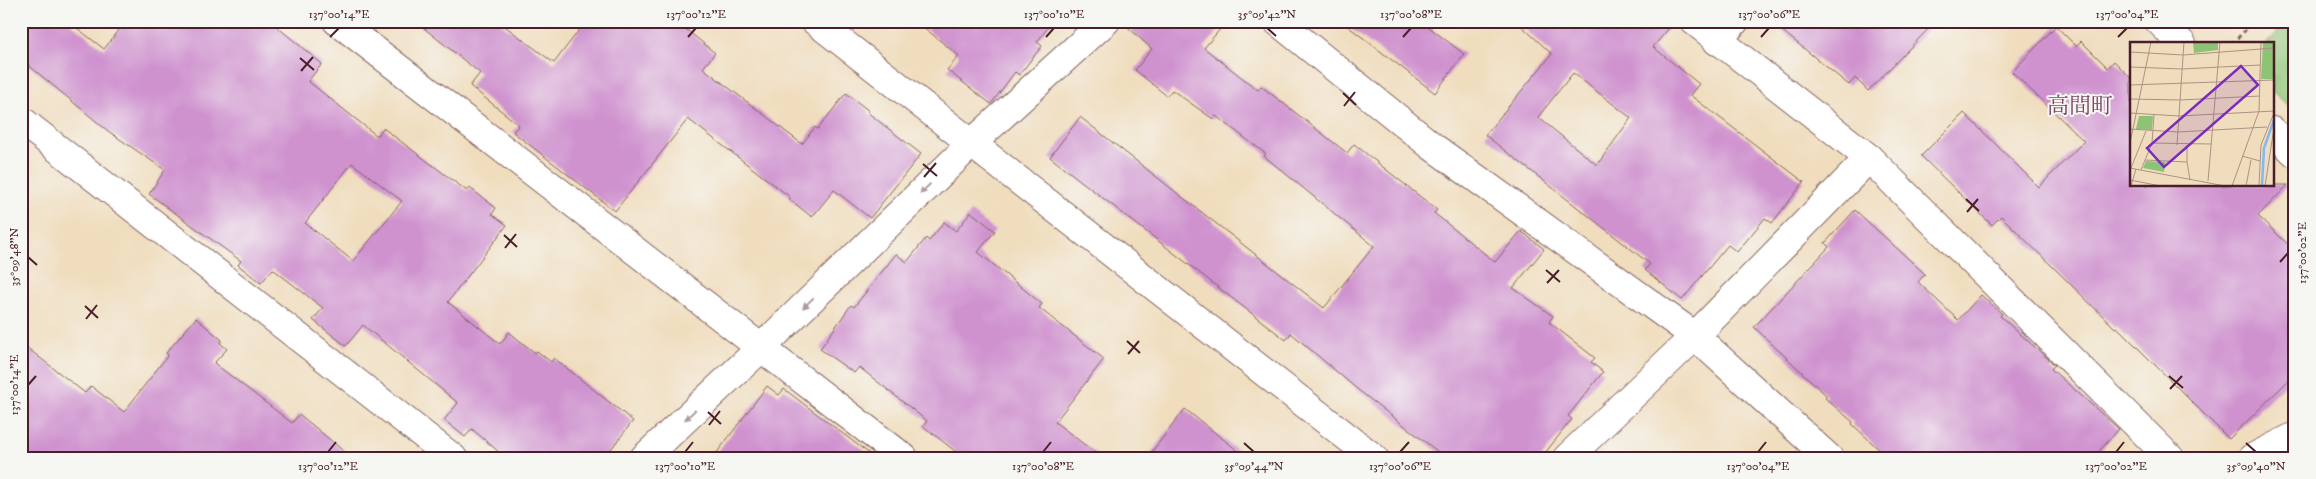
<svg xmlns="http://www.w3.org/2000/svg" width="2316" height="479" font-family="'IM FELL DW Pica','Noto Serif JP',serif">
<rect width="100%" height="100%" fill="#f6f6f2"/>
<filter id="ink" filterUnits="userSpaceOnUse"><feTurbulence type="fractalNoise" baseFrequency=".02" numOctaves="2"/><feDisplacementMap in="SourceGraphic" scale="10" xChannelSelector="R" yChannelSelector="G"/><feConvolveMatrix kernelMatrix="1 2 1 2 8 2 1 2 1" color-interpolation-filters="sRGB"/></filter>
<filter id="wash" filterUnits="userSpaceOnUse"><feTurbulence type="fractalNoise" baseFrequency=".0096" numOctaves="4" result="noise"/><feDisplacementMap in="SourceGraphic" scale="20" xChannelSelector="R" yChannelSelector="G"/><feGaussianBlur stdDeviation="1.12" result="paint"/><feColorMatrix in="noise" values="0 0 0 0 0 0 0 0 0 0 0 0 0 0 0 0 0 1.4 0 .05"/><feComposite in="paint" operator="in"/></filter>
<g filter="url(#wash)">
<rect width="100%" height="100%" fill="#f0ddbe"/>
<polygon fill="#8ec274" stroke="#6c7050" points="2288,21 2295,21 2295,112 2272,91 2272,44 2266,44"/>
<g id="blocks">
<g fill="#cf92cf" fill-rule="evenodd">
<path d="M 21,21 L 68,21 L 104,49 L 126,21 L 270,21 L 322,64 L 308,81 L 377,136 L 383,128 L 467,191 L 470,188 L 496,208 L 492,214 L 507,225 L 448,302 L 500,344 L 509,332 L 535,353 L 537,351 L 551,362 L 554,358 L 633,421 L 604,458 L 506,458 L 472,429 L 465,437 L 444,420 L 458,403 L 363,325 L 346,346 L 313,320 L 323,308 L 273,269 L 261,283 L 238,265 L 241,261 L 149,194 L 165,170 L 108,131 L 21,59 ZM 352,163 L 402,201 L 353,261 L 305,223 Z"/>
<polygon points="415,21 498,21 554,63 586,21 676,21 715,53 703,68 802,144 815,127 818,129 846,93 869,111 867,112 921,154 870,218 834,190 812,217 789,199 790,197 688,119 615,211 513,132 519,125 470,86 480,73"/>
<polygon points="916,21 1053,21 1037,42 1042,46 1019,75 1015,72 991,104 947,70 959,56"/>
<polygon points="1121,21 1227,21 1204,48 1258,90 1261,86 1283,103 1347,153 1354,144 1437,210 1434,213 1495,262 1521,231 1544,249 1513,288 1553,316 1549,322 1595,358 1591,362 1603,372 1568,416 1572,419 1541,458 1446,458 1357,389 1291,333 1286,340 1050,157 1080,117 1324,308 1374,246 1264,156 1266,154 1216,116 1213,119 1172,90 1167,96 1135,70 1152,49"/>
<polygon points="1341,21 1421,21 1464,54 1435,93"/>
<path d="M 1516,21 L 1675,21 L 1653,47 L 1699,84 L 1690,95 L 1804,182 L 1772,223 L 1765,218 L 1737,252 L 1728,245 L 1682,300 L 1645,270 L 1650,264 L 1485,135 L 1552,54 ZM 1573,73 L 1631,118 L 1597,165 L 1538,117 Z"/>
<polygon points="1770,21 1936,21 1868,91 1855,78 1849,85"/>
<polygon points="2056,26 2076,46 2081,41 2108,68 2114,61 2131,78 2131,185 2288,185 2258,216 2295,251 2295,374 2229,439 2117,327 2115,328 2001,216 1992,225 1921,156 1964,113 2039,187 2084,141 2012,72"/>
<polygon points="1855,210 1925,274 1918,282 1958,320 1981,295 2002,314 2000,316 2055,365 2051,369 2119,429 2093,458 1888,458 1852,424 1853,422 1825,398 1827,396 1754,327 1829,247 1825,243"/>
<polygon points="971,212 995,231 978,252 1042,304 1039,308 1104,359 1055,422 1102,458 964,458 923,426 927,421 859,367 854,373 820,349 851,305 854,307 896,254 907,262 926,238 929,241 944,222 956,231"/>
<polygon points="196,318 222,340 220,343 227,349 214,363 292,423 299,414 352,458 21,458 21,343 85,393 91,386 124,412 168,355 166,353"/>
<polygon points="767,386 779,395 784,389 875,458 713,458"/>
<polygon points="1185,409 1247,458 1147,458"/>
</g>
</g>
</g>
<g filter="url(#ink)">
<use href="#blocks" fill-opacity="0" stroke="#84625e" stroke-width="1"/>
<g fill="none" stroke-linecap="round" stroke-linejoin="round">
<defs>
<g id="minor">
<polyline points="337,21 904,458"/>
<polyline points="815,21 1374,458"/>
<polyline points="1277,21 1433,147 1695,336 1829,458"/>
<polyline points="1694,21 1869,158 2170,458"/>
<polyline points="2159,21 2182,44"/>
<polyline points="1717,41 1735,21"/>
<polyline points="21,120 453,458"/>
<polyline points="2272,131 2295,153"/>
<polyline points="644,458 762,347 972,143 1106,21"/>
<polyline points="1567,458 1695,336 1869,158"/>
<polyline points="2252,458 2295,436"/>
</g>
</defs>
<use href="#minor" stroke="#84625e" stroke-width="30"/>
<polyline stroke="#84625e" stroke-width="3" stroke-dasharray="4 4" stroke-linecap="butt" points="2232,44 2254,21"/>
<use href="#minor" stroke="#fff" stroke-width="28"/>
</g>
<defs><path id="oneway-solid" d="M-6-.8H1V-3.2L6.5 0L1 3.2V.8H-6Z" transform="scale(1.25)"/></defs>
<g fill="#ae9aa0">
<use href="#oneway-solid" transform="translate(925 189) rotate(136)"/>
<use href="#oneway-solid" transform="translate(808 303) rotate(136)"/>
<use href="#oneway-solid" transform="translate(690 415) rotate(137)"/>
</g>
</g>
<path fill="none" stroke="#4a1f2b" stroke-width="2" d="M 1267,28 L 1276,36M 330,37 L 339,28M 688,37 L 696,28M 1046,37 L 1054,28M 1403,37 L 1411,28M 1761,37 L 1769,28M 2118,37 L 2127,28M 300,58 L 314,70M 301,71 L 313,57M 1343,93 L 1356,105M 1344,106 L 1355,92M 923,164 L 937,176M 924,177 L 936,163M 1966,199 L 1979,211M 1967,212 L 1978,199M 504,235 L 517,247M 505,248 L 516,234M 28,257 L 37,265M 2280,262 L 2288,253M 1546,270 L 1560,282M 1547,283 L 1559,270M 85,306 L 98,318M 86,319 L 97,305M 1127,341 L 1140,353M 1128,354 L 1139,341M 2169,376 L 2183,388M 28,385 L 36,376M 2170,389 L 2182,376M 708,412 L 721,424M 709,425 L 720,411M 1244,443 L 1254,452M 2246,443 L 2256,452M 328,452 L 336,442M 685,452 L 693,442M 1043,452 L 1051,442M 1400,452 L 1409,442M 1758,452 L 1766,442M 2116,452 L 2124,442"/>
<g text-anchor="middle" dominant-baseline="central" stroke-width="4" stroke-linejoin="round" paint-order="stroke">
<g font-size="22" fill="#794764" stroke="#f6f6f2">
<text x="2080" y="106">高間町</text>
</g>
</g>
<g transform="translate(2130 42)">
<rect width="144" height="144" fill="#f0ddbe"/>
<path d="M 63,0 L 88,0 L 88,8 L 64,11 ZM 133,0 L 144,0 L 144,37 L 131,37 ZM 9,74 L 23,74 L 22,88 L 6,87 ZM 16,119 L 35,120 L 34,130 L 13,126 Z" fill="#8ec274"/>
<path fill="none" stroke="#80baf1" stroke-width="2.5" d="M 132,144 L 134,106 L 144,78"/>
<path fill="none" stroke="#ae9183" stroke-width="1" d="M 0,10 L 53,13 L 144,6M 0,25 L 52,27 L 130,23M 0,43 L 144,38M 0,57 L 50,58 L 130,54M 0,71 L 49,74 L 144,69M 0,87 L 48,90 L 137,85M 0,101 L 21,0M 22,101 L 81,102M 47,103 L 54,0M 112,114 L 130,119M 15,118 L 57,120 L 57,103M 57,120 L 60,138M 0,126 L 95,144M 1,126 L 16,89M 11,128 L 22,101 L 24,73M 0,138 L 31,144M 78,139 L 90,0M 1,144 L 6,127M 102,144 L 129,69 L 131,0M 116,144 L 121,118M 129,144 L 131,103 L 144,71M 135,144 L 144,86"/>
<path fill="#7b2cbf" fill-opacity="0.15" stroke="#7b2cbf" stroke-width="2.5" d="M 111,24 L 128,43 L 34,125 L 17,106 Z"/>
<rect width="144" height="144" fill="none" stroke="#4a1f2b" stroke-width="2.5"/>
</g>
<rect width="2316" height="479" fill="none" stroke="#f6f6f2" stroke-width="55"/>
<rect x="28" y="28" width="2260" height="424" fill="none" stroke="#4a1f2b" stroke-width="2"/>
<g font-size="12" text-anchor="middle" fill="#4a1f2b">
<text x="339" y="18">137°00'14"E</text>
<text x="696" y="18">137°00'12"E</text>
<text x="1054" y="18">137°00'10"E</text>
<text x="1267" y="18">35°09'42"N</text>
<text x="1411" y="18">137°00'08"E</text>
<text x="1769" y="18">137°00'06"E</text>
<text x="2127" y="18">137°00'04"E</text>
<text transform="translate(2302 253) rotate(-90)" y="4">137°00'02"E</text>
<text transform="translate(14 257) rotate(-90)" y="4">35°09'48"N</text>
<text transform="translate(14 385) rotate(-90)" y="4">137°00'14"E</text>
<text x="328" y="470">137°00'12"E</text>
<text x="685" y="470">137°00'10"E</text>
<text x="1043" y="470">137°00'08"E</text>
<text x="1254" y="470">35°09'44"N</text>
<text x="1400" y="470">137°00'06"E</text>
<text x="1758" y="470">137°00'04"E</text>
<text x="2116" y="470">137°00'02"E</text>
<text x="2256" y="470">35°09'40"N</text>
</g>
</svg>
